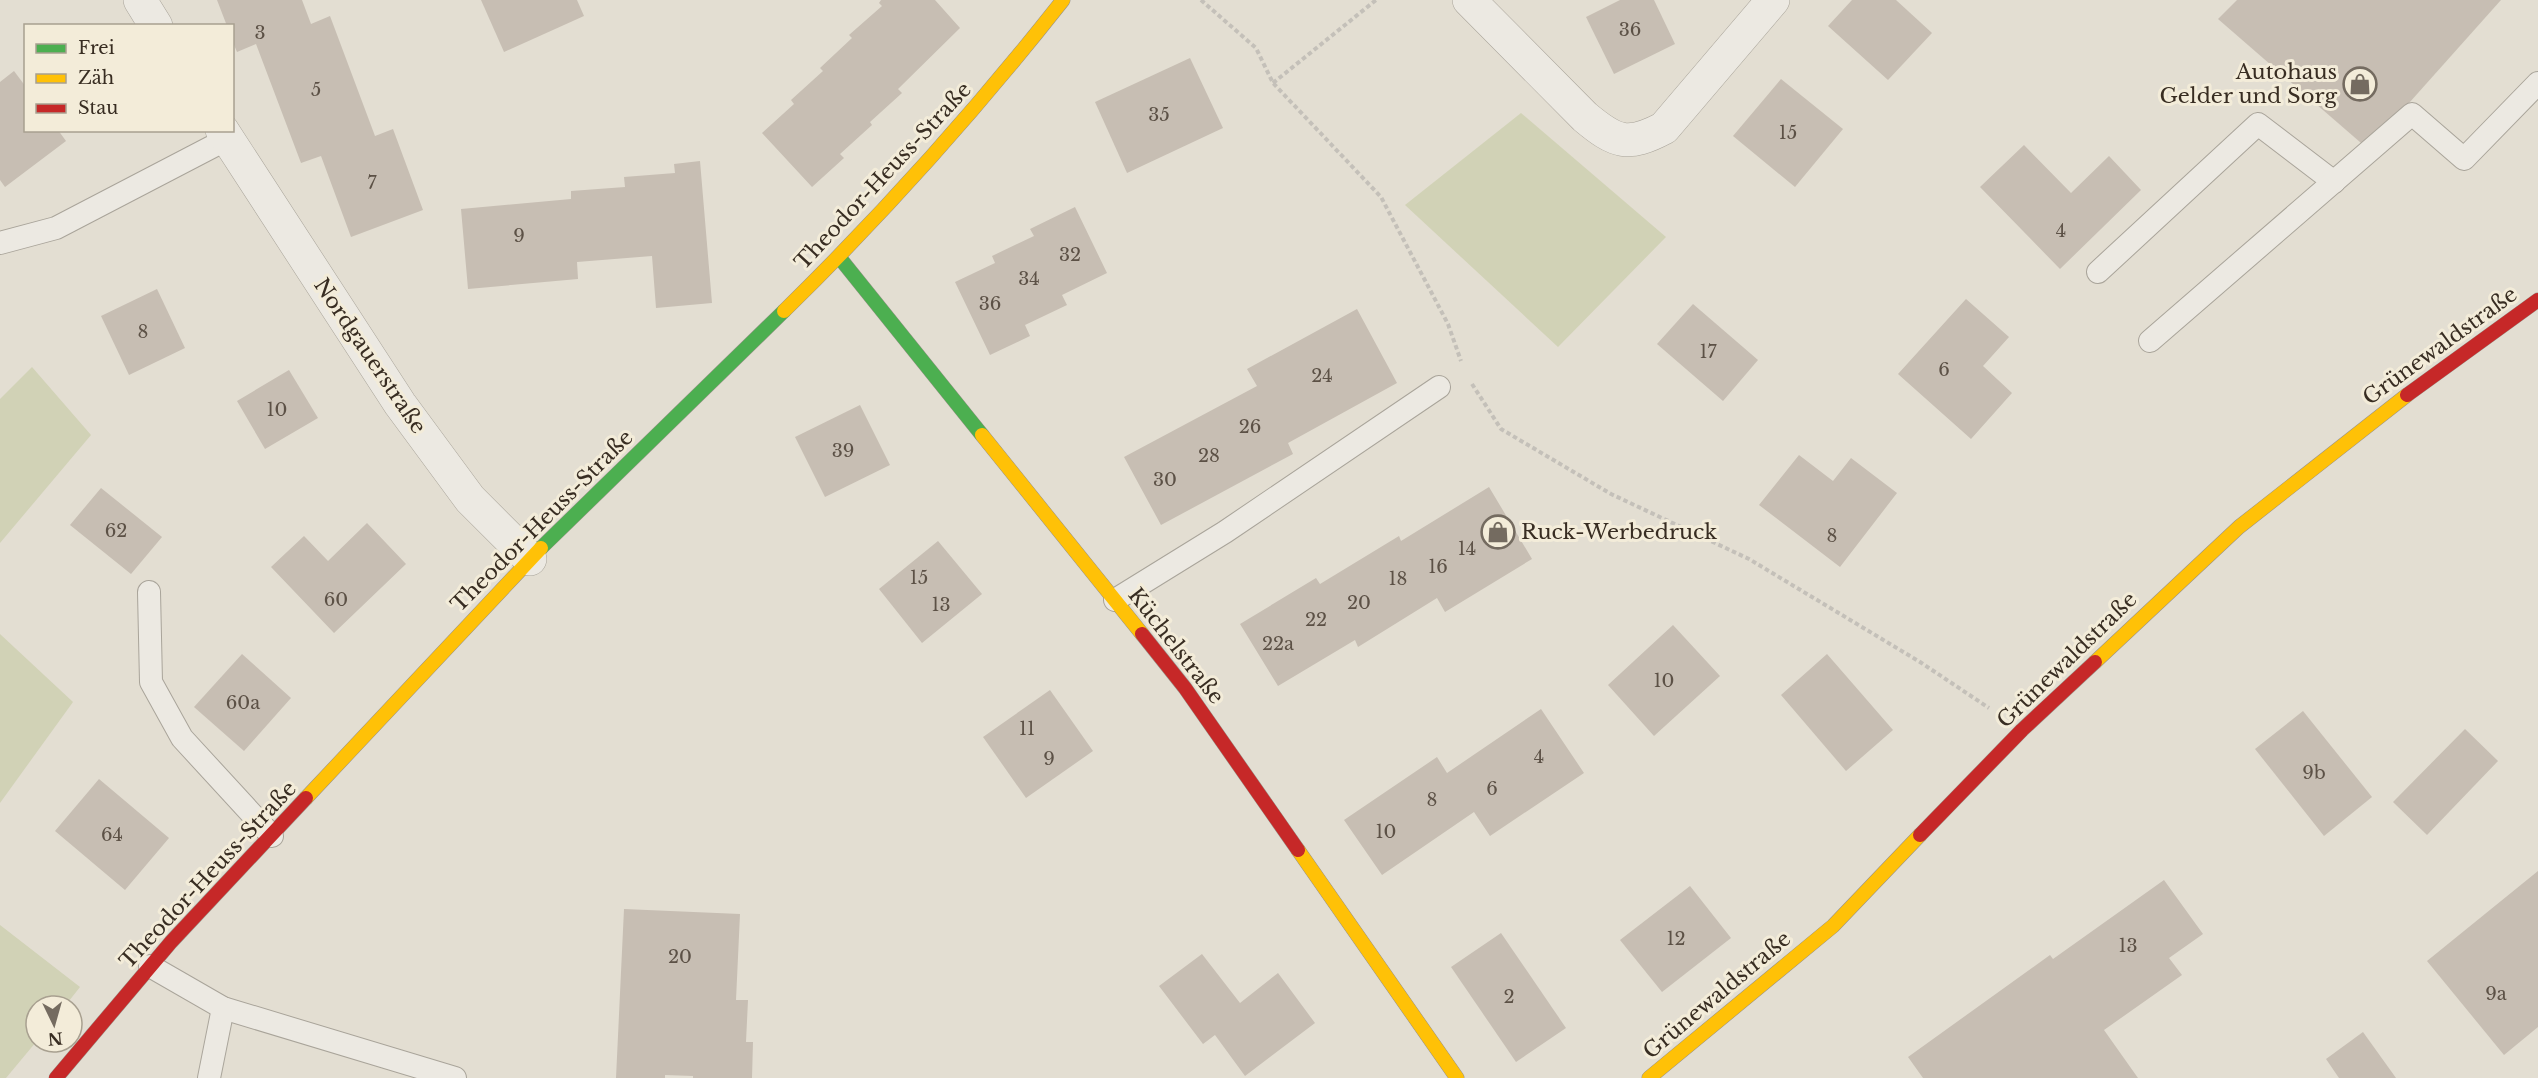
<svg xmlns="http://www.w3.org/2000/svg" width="2538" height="1078" font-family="'Libre Baskerville',serif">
<rect width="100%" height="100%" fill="#e3ded2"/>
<g fill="#d1d2b6">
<polygon points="1521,113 1666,237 1558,347 1405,205"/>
<polygon points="32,367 91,435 0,543 0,399"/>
<polygon points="0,634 73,702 0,803"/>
<polygon points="0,925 80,987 65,1006 36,1006 36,1042 6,1078 0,1078"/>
</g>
<g fill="#c7beb3">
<polygon points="217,0 302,0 311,24 330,16 375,136 393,129 423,210 351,237 321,156 301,163 256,44 237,52 232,40 232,26 227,26"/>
<polygon points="481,0 577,0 584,16 504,52"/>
<polygon points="881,0 935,0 960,28 898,89 902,93 870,122 872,125 840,154 844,158 812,187 762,133 794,104 791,100 823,71 820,68 852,38 849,35 882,6 879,3"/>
<polygon points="1620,0 1654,0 1675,44 1614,74 1586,17"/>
<polygon points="1852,0 1896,0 1932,33 1888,80 1828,26"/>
<polygon points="2237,0 2501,0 2368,149 2218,19"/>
<polygon points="1190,58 1223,128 1127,173 1095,102"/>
<polygon points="14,71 26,87 26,130 58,130 66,141 5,187 0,180 0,82"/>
<polygon points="1781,79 1843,129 1795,187 1733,136"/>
<polygon points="2024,145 2071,193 2109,156 2141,190 2060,269 1980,187"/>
<polygon points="700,161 712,303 656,308 652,256 577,262 578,279 468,289 461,209 571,199 571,191 625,187 624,177 675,173 674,164"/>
<polygon points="1075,207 1107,273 1062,295 1067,305 1025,325 1030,336 990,355 955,282 995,263 992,256 1034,236 1030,229"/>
<polygon points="157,289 185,348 129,375 101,316"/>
<polygon points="1966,299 2009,337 1983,366 2012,393 1971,439 1898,374"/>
<polygon points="1693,304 1758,360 1723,401 1657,344"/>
<polygon points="1357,309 1397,383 1288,443 1293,454 1161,525 1124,457 1257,386 1247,369"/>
<polygon points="289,370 318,418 265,449 237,401"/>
<polygon points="860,405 890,465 825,497 795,437"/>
<polygon points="1799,455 1833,481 1851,458 1897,493 1840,567 1759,505"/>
<polygon points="1489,487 1532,559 1445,612 1437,598 1358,647 1355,640 1278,686 1240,624 1316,578 1320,584 1399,536 1401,541"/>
<polygon points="101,488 162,537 131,574 70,525"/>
<polygon points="367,523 406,564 334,633 271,567 304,536 328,561"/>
<polygon points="938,541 982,594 922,643 879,589"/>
<polygon points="1673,625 1720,676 1654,736 1608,685"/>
<polygon points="242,654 291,698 244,751 194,707"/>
<polygon points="1827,654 1893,730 1846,771 1781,695"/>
<polygon points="1050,690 1093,751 1026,798 983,737"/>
<polygon points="1541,709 1584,773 1490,836 1474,812 1382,875 1344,820 1437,757 1447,773"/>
<polygon points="2303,711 2372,797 2324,836 2255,749"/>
<polygon points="2465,729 2498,761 2427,835 2393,802"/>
<polygon points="99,779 169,838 125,890 55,831"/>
<polygon points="2538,871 2538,1027 2504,1055 2427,961"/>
<polygon points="2164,880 2203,934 2169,958 2182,975 2104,1030 2138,1078 1923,1078 1908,1057 2050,955 2053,959"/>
<polygon points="1690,886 1731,938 1662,992 1620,940"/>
<polygon points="624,909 740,914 736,1000 748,1000 746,1042 753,1042 752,1078 693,1078 693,1076 665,1075 665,1078 616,1078"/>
<polygon points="1501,933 1566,1028 1516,1062 1451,967"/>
<polygon points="1202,954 1240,1003 1278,973 1315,1023 1245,1076 1215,1035 1203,1044 1159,986"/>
<polygon points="2363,1032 2396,1078 2339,1078 2326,1059"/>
</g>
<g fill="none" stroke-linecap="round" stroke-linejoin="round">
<defs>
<g id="lane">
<polyline points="0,243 56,228 227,139"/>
<polyline points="2098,272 2258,124 2334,182"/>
<polyline points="2150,341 2412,114 2464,159 2538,83"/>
<polyline points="149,592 151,682 182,738 272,836"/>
<polyline points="1115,600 1225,532 1439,387"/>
<polyline points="150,966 223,1008 455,1078"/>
<polyline points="209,1078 223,1008"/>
</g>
<g id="street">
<polyline points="140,0 156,26"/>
<path d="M 1469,0 L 1585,117 C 1616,143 1628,147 1664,128 L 1773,0"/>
<polyline points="222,130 400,404 470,499 530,559"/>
</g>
<g id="fast">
<polyline points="839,257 982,435"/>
<polyline points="541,548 784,311"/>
</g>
<g id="slow">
<path d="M 784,311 C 884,213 977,109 1063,0"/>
<polyline points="982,435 1142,634"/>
<polyline points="2095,662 2239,527 2407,395"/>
<polyline points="306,798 541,548"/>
<polyline points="1298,850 1457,1078"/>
<polyline points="1649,1078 1833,926 1920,835"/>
</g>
<g id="jam">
<polyline points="2407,395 2538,300"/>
<polyline points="1142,634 1185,688 1298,850"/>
<polyline points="1920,835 2022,730 2095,662"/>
<polyline points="56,1078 171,942 306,798"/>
</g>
</defs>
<use href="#lane" stroke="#a9a49a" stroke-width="24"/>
<use href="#street" stroke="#a9a49a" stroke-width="34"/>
<use href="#fast" stroke="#99938a" stroke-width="15"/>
<use href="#slow" stroke="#99938a" stroke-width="15"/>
<use href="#jam" stroke="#99938a" stroke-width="15"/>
<g stroke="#c4c0b9" stroke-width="4" stroke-dasharray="4.5 3" stroke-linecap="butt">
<polyline points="1201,0 1256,48 1273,83 1381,197 1448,324 1461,361"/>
<polyline points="1273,83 1376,0"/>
<polyline points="1472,384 1501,429 1611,494 1749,559 1920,662 1989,708"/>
</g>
<use href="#lane" stroke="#ece9e2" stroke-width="22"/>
<use href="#street" stroke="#ece9e2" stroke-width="33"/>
<use href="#fast" stroke="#4caf50" stroke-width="14"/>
<use href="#slow" stroke="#ffc107" stroke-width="14"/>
<use href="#jam" stroke="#c62828" stroke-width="14"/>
</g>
<defs>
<symbol id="shop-ring" viewBox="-11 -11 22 22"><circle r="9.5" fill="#f3ecd9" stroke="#746b60" stroke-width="1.5"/><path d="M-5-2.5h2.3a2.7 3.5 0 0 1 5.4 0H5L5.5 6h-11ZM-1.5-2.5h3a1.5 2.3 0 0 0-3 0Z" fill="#746b60"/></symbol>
</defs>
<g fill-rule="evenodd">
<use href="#shop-ring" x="2341" y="65" width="38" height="38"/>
<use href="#shop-ring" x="1479" y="513" width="38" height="38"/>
</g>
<g text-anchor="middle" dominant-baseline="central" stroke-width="6" stroke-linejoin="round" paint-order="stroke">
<g font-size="18" fill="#5c5146">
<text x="1630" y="30">36</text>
<text x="260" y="33">3</text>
<text x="316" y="90">5</text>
<text x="1159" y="115">35</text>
<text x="1788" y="133">15</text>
<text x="372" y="183">7</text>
<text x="2061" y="231">4</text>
<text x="519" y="236">9</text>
<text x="1070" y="255">32</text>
<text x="1029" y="279">34</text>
<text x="990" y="304">36</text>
<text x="143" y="332">8</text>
<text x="1708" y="352">17</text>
<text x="1944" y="370">6</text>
<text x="1322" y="376">24</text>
<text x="277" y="410">10</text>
<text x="1250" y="427">26</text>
<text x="843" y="451">39</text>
<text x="1209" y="456">28</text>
<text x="1165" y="480">30</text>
<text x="116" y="531">62</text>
<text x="1832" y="536">8</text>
<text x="1467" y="549">14</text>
<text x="1438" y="567">16</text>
<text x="919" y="578">15</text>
<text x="1398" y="579">18</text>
<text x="336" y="600">60</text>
<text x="1359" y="603">20</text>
<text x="941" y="605">13</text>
<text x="1316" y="620">22</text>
<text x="1278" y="644">22a</text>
<text x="1664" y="681">10</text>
<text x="243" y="703">60a</text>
<text x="1027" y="729">11</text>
<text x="1539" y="757">4</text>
<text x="1049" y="759">9</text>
<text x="2314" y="773">9b</text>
<text x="1492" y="789">6</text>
<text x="1432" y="800">8</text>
<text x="1386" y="832">10</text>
<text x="112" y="835">64</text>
<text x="1676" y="939">12</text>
<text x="2128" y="946">13</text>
<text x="680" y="957">20</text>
<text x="2496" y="994">9a</text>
<text x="1509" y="997">2</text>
</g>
<g font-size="21" fill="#382d22" stroke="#f3ecd9" text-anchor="end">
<text x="2337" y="72">Autohaus<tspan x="2337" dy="24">Gelder und Sorg</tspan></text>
<text x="1521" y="532" text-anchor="start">Ruck-Werbedruck</text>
</g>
<g font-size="21" fill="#382d22" stroke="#f3ecd9">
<text transform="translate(883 176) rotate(-47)">Theodor-Heuss-Straße</text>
<text transform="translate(2440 346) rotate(-36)">Grünewaldstraße</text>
<text transform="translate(370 356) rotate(56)">Nordgauerstraße</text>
<text transform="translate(542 521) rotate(-45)">Theodor-Heuss-Straße</text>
<text transform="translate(1176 646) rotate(52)">Küchelstraße</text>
<text transform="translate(2067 660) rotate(-44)">Grünewaldstraße</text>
<text transform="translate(208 875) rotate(-47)">Theodor-Heuss-Straße</text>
<text transform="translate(1717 995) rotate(-40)">Grünewaldstraße</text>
</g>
</g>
<rect x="24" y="24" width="210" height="108" fill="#f3ecd9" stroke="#a8a090" stroke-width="1.5"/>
<rect x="36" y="44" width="30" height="9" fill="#4caf50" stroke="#a8a090" stroke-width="1.5"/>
<text x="78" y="54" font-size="18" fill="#382d22">Frei</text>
<rect x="36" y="74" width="30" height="9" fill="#ffc107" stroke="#a8a090" stroke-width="1.5"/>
<text x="78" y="84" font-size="18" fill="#382d22">Zäh</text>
<rect x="36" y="104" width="30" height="9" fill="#c62828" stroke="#a8a090" stroke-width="1.5"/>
<text x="78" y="114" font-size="18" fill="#382d22">Stau</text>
<g transform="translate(54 1024) rotate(175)"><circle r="28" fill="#f3ecd9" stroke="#a8a090" stroke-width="1.5"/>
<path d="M0-4.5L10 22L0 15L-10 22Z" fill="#746b60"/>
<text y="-9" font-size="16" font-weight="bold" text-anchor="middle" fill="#382d22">N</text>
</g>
</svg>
